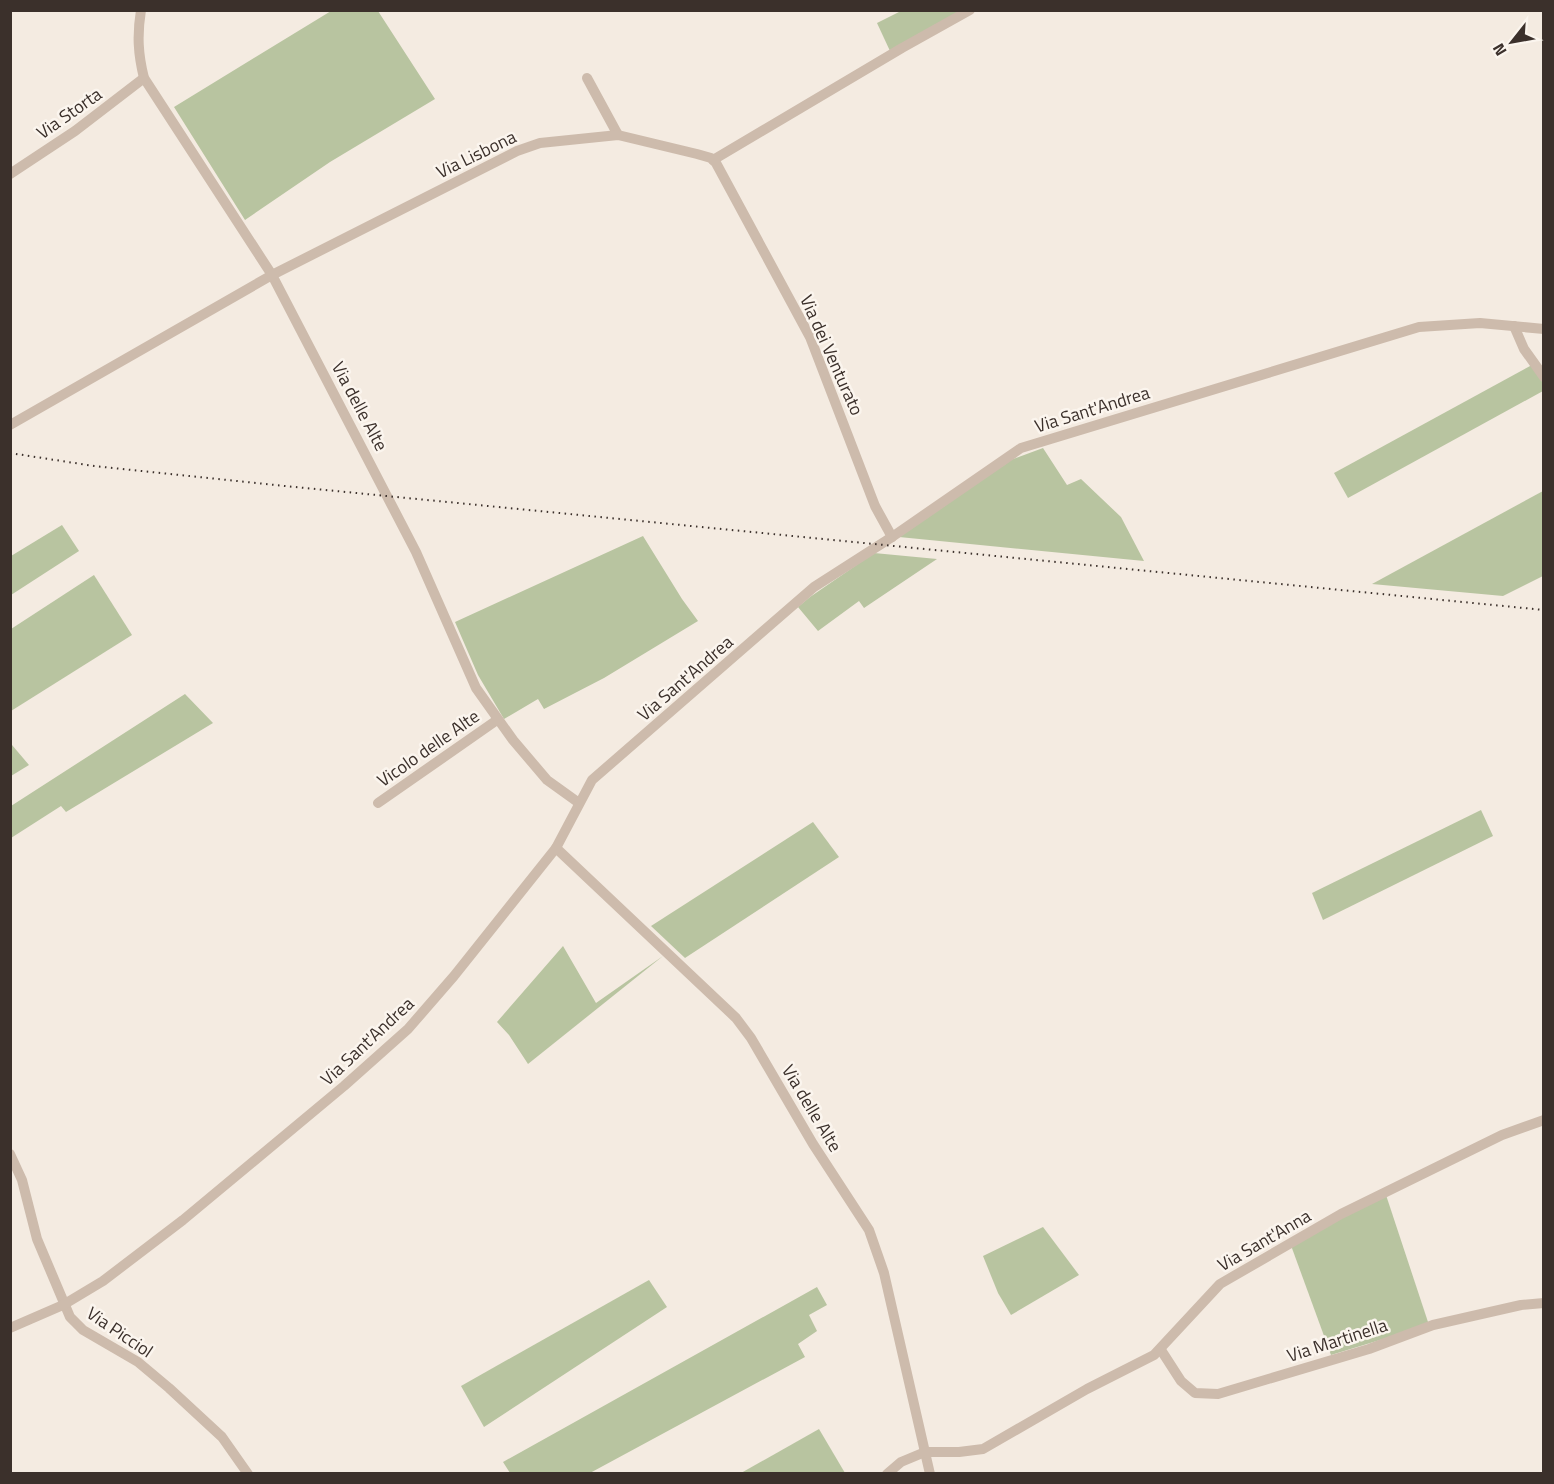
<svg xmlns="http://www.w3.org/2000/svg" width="1554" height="1484" font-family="'Titillium Web',sans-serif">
<rect width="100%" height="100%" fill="#f4ebe1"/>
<g fill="#b8c4a0">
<polygon points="331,11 378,11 435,99 330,162 245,220 174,107"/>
<polygon points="901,11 961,11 890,51 877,23"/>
<polygon points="1532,365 1543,383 1543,391 1348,498 1334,473"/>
<polygon points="1043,448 1067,485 1081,479 1121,517 1144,561 899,537 1005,462"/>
<polygon points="1543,491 1543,576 1503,596 1372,584"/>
<polygon points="62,525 79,551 11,595 11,556"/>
<polygon points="643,536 682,599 698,621 604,678 544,709 538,699 504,719 478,675 455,622"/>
<polygon points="874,553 937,559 864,608 859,601 818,631 798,607 810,597"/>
<polygon points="94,575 132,635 11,711 11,629"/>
<polygon points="185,694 213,723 66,812 61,806 11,838 11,806"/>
<polygon points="12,745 29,765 11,776 10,746"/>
<polygon points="1481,810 1493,836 1323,920 1312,893"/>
<polygon points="813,822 839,857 685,958 651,926"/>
<polygon points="563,946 596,1003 663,956 528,1064 509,1035 497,1022"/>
<polygon points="1386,1195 1429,1325 1331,1355 1289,1240"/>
<polygon points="1043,1227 1079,1275 1011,1315 998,1293 983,1256"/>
<polygon points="649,1280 667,1307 484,1427 461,1386"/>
<polygon points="817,1287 827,1305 809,1315 817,1331 798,1344 805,1357 590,1473 510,1473 503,1462"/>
<polygon points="819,1429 845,1473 741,1473"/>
</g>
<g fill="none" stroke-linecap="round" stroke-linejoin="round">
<g stroke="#cdbbac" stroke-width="10">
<path d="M 141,10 C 137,35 138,54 144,78 L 272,275 L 416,552 L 476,688 L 513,740 L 547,780 L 579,803"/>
<polyline points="587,78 618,135"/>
<polyline points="713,160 902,48 970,10"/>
<polyline points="10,174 75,131 144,78"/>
<polyline points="1514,326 1524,349 1544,377"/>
<polyline points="10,425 272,275 517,151 540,143 618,135 697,154 711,158 716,163 810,337 875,506 892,537"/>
<polyline points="378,803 497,720"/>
<polyline points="556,848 736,1018 751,1038 813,1144 869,1230 884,1273 930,1474"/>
<polyline points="10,1154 22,1180 37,1239 70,1317 83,1330 138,1362 169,1388 222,1437 248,1474"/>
<polyline points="10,1328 63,1305 103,1281 183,1220 344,1086 408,1029 454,976 556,848 592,780 814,587 892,537 1021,448 1419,327 1480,323 1544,329"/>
<polyline points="1161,1350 1181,1381 1195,1393 1218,1394 1369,1349 1433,1325 1521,1305 1544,1303"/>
<polyline points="887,1474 901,1462 925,1452 959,1452 983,1449 1087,1389 1154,1355 1220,1284 1341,1214 1502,1135 1544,1120"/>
</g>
<polyline stroke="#3b302b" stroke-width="2" stroke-dasharray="1.5 4.5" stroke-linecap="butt" points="10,453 94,466 285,486 1544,610"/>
</g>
<g text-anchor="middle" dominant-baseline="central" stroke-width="5" stroke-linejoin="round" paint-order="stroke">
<g font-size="18" fill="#3b302b" stroke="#fbf5ee">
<text transform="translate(69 113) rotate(-35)">Via Storta</text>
<text transform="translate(476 154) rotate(-26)">Via Lisbona</text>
<text transform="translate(832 355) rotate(66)">Via dei Venturato</text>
<text transform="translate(360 406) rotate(62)">Via delle Alte</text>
<text transform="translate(1092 409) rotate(-17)">Via Sant'Andrea</text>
<text transform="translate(685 678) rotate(-41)">Via Sant'Andrea</text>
<text transform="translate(428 748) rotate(-35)">Vicolo delle Alte</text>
<text transform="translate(367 1041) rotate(-43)">Via Sant'Andrea</text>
<text transform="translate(812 1108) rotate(59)">Via delle Alte</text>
<text transform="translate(1264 1240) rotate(-30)">Via Sant'Anna</text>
<text transform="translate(120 1332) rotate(34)">Via Picciol</text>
<text transform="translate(1337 1340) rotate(-18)">Via Martinella</text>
</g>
</g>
<rect width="1554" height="1484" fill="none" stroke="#3b302b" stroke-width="24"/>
<g transform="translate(1512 42) rotate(239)" stroke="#fbf5ee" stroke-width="4.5" paint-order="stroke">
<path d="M0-4.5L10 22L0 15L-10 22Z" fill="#3b302b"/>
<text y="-9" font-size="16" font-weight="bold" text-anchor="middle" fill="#3b302b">N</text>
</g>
</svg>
